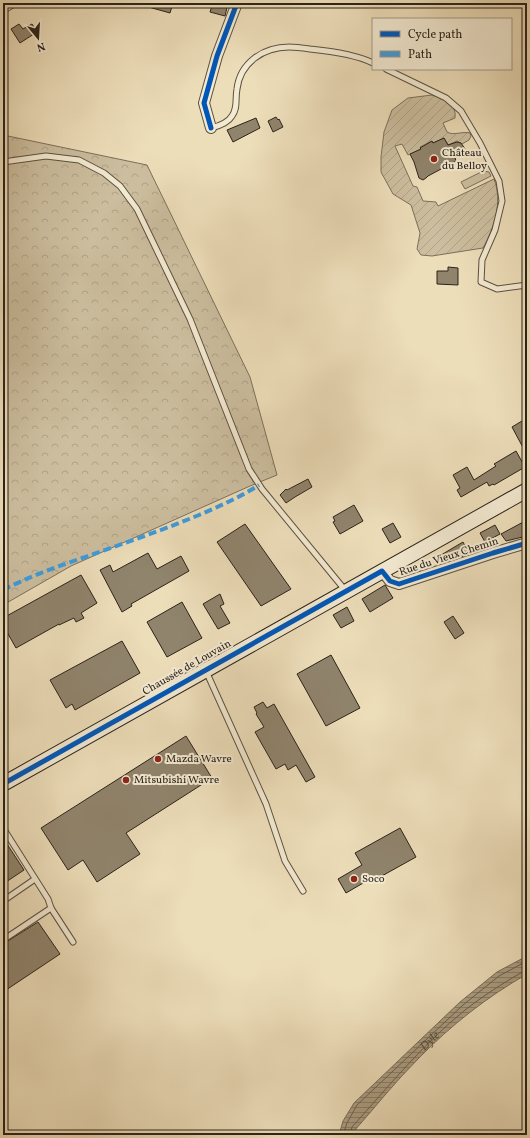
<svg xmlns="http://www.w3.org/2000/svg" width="530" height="1138" font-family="Vollkorn,serif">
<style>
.green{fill:#ccbe9f;stroke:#7c705c}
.forest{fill:url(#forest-crowns);stroke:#7c705c}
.garden{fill:url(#garden-furrows);stroke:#7c705c}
.water{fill:url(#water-rules);stroke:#786d59}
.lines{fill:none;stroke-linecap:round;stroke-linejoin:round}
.shore{stroke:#6b604e;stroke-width:1}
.building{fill:#90846d;stroke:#2b2319}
.lane-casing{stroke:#5c5241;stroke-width:7}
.street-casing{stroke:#5c5241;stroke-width:12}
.secondary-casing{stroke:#2b2319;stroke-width:16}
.lane{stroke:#f3ead2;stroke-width:5}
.street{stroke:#f3ead2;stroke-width:10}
.secondary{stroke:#f3ead2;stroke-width:14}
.quiet{stroke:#3d9cdf;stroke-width:4;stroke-dasharray:8 4;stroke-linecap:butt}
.cycleway-casing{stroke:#f3ead2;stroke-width:8}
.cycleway{stroke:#0057b8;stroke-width:5}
.poi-dot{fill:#8f2418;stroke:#f3ead2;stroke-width:1.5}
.labels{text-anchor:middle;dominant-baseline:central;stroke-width:4;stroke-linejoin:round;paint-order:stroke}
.poi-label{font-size:11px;fill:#2b2319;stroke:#f3ead2;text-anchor:start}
.street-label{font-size:11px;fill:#2b2319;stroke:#f3ead2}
.water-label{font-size:12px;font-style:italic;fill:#584e3e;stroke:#f3ead2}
</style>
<defs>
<pattern id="forest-crowns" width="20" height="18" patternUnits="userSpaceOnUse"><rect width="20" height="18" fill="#ccbe9f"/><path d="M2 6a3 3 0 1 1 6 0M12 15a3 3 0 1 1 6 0" fill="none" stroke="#afa388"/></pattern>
<pattern id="garden-furrows" width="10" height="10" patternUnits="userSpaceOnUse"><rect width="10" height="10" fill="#ccbe9f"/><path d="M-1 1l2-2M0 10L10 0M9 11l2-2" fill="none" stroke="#afa388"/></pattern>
<pattern id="water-rules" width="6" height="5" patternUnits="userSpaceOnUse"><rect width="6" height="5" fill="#ab9e83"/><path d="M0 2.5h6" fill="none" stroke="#8b806a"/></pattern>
</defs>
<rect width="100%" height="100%" fill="#eddeba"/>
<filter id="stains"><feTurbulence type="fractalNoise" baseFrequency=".005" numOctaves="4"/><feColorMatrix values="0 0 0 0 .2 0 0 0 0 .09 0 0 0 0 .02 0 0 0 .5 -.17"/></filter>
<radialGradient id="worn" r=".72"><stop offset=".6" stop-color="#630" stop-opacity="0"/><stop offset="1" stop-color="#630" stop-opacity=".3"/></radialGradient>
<polygon class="green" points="483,171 489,172 491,176 465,189 461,182"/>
<polygon class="forest" points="3,135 147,165 250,377 277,475 250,486 71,566 3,605"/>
<path class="garden" d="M432,95C443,98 457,104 455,118L443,123L447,132C454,136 462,131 470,133L471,136L469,140L462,144L457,141L448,145L444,138L433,143L432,141L420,147L421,149L408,155L402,144L395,146L413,186L417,187L423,201L436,202L438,206L494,179C503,202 494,228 483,248L432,256L421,255L417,249L420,233L411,205L393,194L381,172V157L384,132L392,110L408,98Z"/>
<path class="water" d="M527,956V974C487,997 451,1025 418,1059C396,1081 376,1106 355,1130L354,1135H339L343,1121L354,1103L460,1002L497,972Z"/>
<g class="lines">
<g class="shore">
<polyline points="343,1135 347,1123 357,1105 463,1005 499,976 527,961"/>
<path id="s1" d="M350,1135L352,1127C388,1087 423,1044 465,1010C483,996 503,983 524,971H527"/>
</g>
</g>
<g class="building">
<polygon points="146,3 173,3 170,13 145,6"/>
<polygon points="213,3 228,3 225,16 210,12"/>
<polygon points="19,24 23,29 32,24 37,32 20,43 11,29"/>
<polygon points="276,117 278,120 279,119 283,127 273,132 268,121"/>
<polygon points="256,118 260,128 233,142 227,130"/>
<polygon points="444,138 448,145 457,142 461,143 465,149 463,154 455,158 456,161 428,176 426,178 423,180 419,178 414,162 410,154 421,149 420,148 432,141 433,143"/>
<polygon points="448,267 458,268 458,285 437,284 437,271 448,271"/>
<polygon points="527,418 527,455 512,427"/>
<polygon points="516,451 525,467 494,485 493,484 489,486 487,482 461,497 457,490 460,488 453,475 467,467 474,480 496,466 494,464"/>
<polygon points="308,479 312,487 295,497 286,503 280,495 286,489 287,490"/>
<polygon points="354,505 363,521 340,534 333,522 335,521 333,517"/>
<polygon points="527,520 527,536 506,541 501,534"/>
<polygon points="393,523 401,537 390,543 382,529"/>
<polygon points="245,524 291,589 261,606 217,542"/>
<polygon points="495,525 500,534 485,542 480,533"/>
<polygon points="463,542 469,554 446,562 441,555"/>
<polygon points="148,553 157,569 181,556 189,571 131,604 132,606 122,612 100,570 110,565 113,572"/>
<polygon points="81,575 97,603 81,613 84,618 76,622 74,618 59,625 59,624 16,648 3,625 3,618"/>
<polygon points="385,585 393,598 370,612 362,599"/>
<polygon points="220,594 224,604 220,606 230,623 218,629 203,604"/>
<polygon points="182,602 202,638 167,657 147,622"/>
<polygon points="347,607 354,621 341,628 333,615"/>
<polygon points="453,616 464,633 455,639 444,622"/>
<polygon points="122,641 140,673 75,710 72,704 66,708 50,680"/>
<polygon points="331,655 360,708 326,726 297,674"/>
<polygon points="263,702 267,708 274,704 315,777 306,782 296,765 288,770 285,764 276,769 255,732 264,727 256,714 257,713 254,707"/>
<polygon points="186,736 212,778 126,833 140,854 97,882 83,860 68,870 41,828"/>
<polygon points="400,828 416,857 371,882 370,879 346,893 338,879 362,865 355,853"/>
<polygon points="3,838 24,870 3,884"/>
<polygon points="38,922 60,954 3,992 3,944"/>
</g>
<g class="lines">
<defs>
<g id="lane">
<polyline points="386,69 446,98 461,111 480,143 499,181 502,201 495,230 482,260 481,282 497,289 527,285"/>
<path d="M211,128C219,126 228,123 232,116C238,108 235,99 237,89C240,63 263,47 289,47C296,47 303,48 310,49C330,51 355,54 373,63"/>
<polyline points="3,162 46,156 79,160 104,173 120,186 137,209 190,319 249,469 262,489 345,590"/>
<polyline points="206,671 266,804 285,861 303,891"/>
<polyline points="3,831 5,831 48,899 51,908 3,940"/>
<polyline points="3,901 35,879"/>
<polyline points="51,908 73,942"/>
</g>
<g id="street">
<polyline points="3,8 11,3"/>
<polyline points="211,128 204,103 217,56 237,3"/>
<polyline points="382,571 390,581 399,584 493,553 527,543"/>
</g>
<polyline id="secondary" points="3,784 527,490"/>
</defs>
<use href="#lane" class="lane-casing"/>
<use href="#street" class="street-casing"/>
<use href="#secondary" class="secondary-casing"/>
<use href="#lane" class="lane"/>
<use href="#street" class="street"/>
<use href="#secondary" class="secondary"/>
<path class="quiet" d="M3,590C30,576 59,566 88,556C125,543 163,530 199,515C220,506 240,497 259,485"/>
<defs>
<g id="cycleway">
<polyline points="211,128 204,103 217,56 237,3"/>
<polyline points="3,784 382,571 390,581 399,584 493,553 527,543"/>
</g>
</defs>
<use href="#cycleway" class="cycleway-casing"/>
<use href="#cycleway" class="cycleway"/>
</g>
<g class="poi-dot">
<circle cx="434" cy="159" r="4"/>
<circle cx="158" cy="759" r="4"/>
<circle cx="126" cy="780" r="4"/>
<circle cx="354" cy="879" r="4"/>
</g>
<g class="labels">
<g class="poi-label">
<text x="442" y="153">Château<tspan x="442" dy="13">du Belloy</tspan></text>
<text x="166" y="759">Mazda Wavre</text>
<text x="134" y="780">Mitsubishi Wavre</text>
<text x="362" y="879">Soco</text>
</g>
<g class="street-label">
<text transform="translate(449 557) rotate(-18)">Rue du Vieux Chemin</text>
<text transform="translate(187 668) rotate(-30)">Chaussée de Louvain</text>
</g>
<g class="water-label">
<text stroke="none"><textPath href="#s1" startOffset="124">Dyle</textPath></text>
</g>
</g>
<rect width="530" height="1138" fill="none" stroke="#eddeba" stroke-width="16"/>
<rect x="4" y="4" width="522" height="1130" fill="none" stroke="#2b2319" stroke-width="2"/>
<rect x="8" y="8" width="514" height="1122" fill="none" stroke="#2b2319"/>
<rect x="372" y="18" width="140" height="52" fill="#f3ead2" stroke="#a39a88"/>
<rect x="380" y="31" width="20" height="6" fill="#0057b8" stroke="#a39a88"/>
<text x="408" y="38" font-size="12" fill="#2b2319">Cycle path</text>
<rect x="380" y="51" width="20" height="6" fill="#3d9cdf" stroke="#a39a88"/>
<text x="408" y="58" font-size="12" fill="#2b2319">Path</text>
<g transform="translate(38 38) rotate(162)" stroke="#f3ead2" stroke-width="3" paint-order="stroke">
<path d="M0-3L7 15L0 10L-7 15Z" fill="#2b2319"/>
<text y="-6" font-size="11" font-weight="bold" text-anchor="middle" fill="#2b2319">N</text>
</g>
<rect width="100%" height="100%" filter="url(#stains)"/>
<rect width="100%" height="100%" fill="url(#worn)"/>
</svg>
